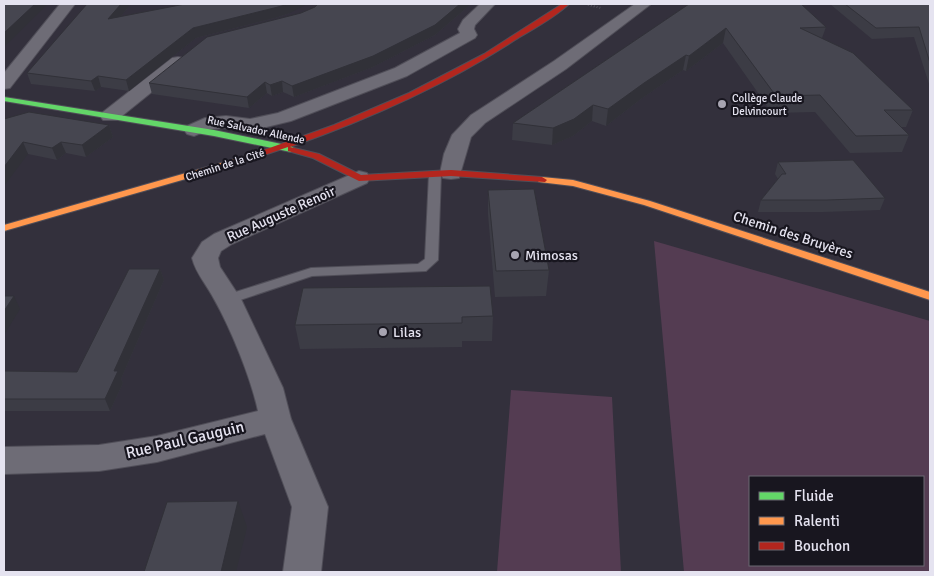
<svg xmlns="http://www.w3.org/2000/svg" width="934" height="576" font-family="Signika,sans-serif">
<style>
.green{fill:#543c52;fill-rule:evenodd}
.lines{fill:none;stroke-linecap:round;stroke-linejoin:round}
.lane-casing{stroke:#504e58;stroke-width:2}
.street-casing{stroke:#504e58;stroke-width:2}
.fast-casing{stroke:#504e58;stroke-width:2}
.slow-casing{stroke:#504e58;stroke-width:2}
.jam-casing{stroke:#504e58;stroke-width:2}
.path{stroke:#706f78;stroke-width:2;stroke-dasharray:0.5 2.5;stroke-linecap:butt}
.lane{fill:#6e6c76;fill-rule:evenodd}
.street{fill:#6e6c76;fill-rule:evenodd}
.fast{fill:#63d668;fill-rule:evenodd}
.slow{fill:#ff974d;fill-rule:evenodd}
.jam{fill:#b3261e;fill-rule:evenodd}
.wall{fill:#3c3c45}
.shaded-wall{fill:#313138}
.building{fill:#464650;stroke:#313138}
.poi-dot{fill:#a7a4b1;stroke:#18161f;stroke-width:2}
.labels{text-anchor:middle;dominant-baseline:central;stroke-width:4.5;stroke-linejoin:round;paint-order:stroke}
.far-poi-label{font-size:11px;fill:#e5e3f0;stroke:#18161f;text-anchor:start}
.far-street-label{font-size:11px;fill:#e5e3f0;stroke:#18161f}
.street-label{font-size:14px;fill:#e5e3f0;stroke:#18161f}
.poi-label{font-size:14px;fill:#e5e3f0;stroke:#18161f;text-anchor:start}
.near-street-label{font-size:16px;fill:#e5e3f0;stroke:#18161f}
</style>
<rect width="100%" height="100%" fill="#33303c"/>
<g class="green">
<path d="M654,241L930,321V572H684ZM750,477H923V565H750Z"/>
<polygon points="511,390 612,397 621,572 497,572"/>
</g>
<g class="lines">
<defs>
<polygon id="lane" points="435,171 441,174 438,260 426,271 312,276 228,304 221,299 223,296 311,268 418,264 425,259 429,174"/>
<g id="street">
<polygon points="60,4 75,4 10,88 4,89 4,73"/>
<polygon points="480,4 495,4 475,25 474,29 477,35 475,38 407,76 291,121 250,131 226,128 210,129 194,136 187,134 184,130 187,126 205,118 226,116 250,119 278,113 395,68 460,33 458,29 463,20"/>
<polygon points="635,4 651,4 566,69 485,123 471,137 459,178 451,179 443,178 440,173 444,154 452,135 471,115 554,61"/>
<polygon points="178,57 184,58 187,62 184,66 117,120 103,120 100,116 103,112 172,58"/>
<path d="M359,171L367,173L370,178L367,183L232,244L221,251L218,258L220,267L241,299L283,388L291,419L328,507L321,572H283L292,507L265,434L157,462L99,471L4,474V447L99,445L157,436L258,411C251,378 231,329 214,299C207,285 196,274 192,258L202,242L214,234Z"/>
</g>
<polygon id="fast" points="4,97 214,130 291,146 295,149 291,152 214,136 4,101"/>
<g id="slow">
<polygon points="235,159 240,162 238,164 4,231 4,225"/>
<polygon points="542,177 573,180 650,201 930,292 930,300 644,205 573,186 539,182 537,180"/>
</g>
<path id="jam" d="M562,4H569C554,18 533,29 515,40C444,86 369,119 290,147L319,154L361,175L451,170L542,177L547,180L545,182L451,176L359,181L313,158L288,151V147L238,164H232L230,162L334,125L409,93L484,54Z"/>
</defs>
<use href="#lane" class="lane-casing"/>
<use href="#street" class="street-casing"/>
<use href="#fast" class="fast-casing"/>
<use href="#slow" class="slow-casing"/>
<use href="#jam" class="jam-casing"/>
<polyline class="path" points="588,5 601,8"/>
<use href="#lane" class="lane"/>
<use href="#street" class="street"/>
<use href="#fast" class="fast"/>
<use href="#slow" class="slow"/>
<use href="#jam" class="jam"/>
</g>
<g class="wall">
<polygon points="131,4 121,16 290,13 275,18 196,38 129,91 101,87 95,91 31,84 27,73"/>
<polygon points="318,4 471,4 435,35 373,67 294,97 283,92 272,96 267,93 249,108 152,94 149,83 315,7"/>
<polygon points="689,4 826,27 822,38 913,110 906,127 901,127 909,135 902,152 850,153 815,112 772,113 723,43 686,71 683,70 641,99 606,126 592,121 573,136 552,145 512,140 513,123"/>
<polygon points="830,4 930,4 930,87 914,37 872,39"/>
<polygon points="4,119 109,125 113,137 86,157 66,153 57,160 28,154"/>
<polygon points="778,162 885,198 880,210 823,212 758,212 761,200 778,179 775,174"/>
<polygon points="488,190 549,270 546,296 495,297 488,214"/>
<polygon points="160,269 164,280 121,379 123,383 110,411 4,411 4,371 77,372"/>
<polygon points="303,288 493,316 492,341 462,341 462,347 300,349 295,325"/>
</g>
<g class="shaded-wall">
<polygon points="35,4 48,4 5,46 4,44 4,33"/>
<polygon points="121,4 131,4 111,28 108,19"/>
<polygon points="289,4 307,4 290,13 275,18 196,38 129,91 126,80 193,28"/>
<polygon points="460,4 471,4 435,35 373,67 294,97 292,86"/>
<polygon points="726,28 723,43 686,71 689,56"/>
<polygon points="686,55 683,70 641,99 606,126 608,109 644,83"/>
<polygon points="98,76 101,87 95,91 91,81"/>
<polygon points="282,81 283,92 272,96 270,85"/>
<polygon points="265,82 267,93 249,108 247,97"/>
<polygon points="593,105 592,121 573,136 552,145 553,128"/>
<polygon points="109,125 113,137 86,157 82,145"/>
<polygon points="23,142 28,154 4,186 4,167"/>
<polygon points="61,142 66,153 57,160 52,148"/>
<polygon points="160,269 164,280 121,379 123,383 110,411 105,399 114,371"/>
<polygon points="14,296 20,309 4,335 4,311"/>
<polygon points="238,501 247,527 236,572 221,572"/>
</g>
<g class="building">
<polygon points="4,4 35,4 4,33"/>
<polygon points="87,4 121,4 108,19 185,4 289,4 274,8 193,28 126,80 98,76 91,81 27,73"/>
<polygon points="318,4 460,4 435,25 373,56 292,86 282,81 270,85 265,82 247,97 149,83 207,37 301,13 315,7"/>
<polygon points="689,4 801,4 826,27 800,28 853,53 913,110 884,110 909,135 856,136 820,95 776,96 726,28 689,56 686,55 644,83 608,109 593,105 574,119 553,128 513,123"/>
<polygon points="845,4 930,4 930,63 919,27 876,28"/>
<polygon points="29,112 109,125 82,145 61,142 52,148 23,142 4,167 4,119"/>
<polygon points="853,160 885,198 827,200 761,200 782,174 786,174 778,162"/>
<polygon points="534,189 549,270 496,271 488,190"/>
<polygon points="129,269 160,269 114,371 118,371 105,399 4,399 4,371 77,372"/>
<polygon points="490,286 493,316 462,317 462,323 295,325 303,288"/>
<polygon points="4,296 14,296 4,311"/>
<polygon points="238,501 221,572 144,572 167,502"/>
</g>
<g class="poi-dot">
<circle cx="722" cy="104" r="5"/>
<circle cx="515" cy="255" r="5"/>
<circle cx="383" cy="332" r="5"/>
</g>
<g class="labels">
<g class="far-poi-label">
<text x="732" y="98">Collège Claude<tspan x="732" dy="13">Delvincourt</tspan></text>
</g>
<g class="far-street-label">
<text transform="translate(256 130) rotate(12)">Rue Salvador Allende</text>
<text transform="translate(225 165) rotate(-18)">Chemin de la Cité</text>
</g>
<g class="street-label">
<text transform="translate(281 214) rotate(-24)">Rue Auguste Renoir</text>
<text transform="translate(793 235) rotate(18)">Chemin des Bruyères</text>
</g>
<g class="poi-label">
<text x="525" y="255">Mimosas</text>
<text x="393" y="332">Lilas</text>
</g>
<g class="near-street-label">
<text transform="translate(185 440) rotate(-13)">Rue Paul Gauguin</text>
</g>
</g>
<rect width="934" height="576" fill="none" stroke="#e5e3f0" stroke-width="10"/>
<rect x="749" y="476" width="175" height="90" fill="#18161f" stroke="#6a6873"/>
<rect x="759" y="492" width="25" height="8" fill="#63d668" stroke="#6a6873"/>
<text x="794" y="501" font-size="15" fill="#e5e3f0">Fluide</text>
<rect x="759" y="517" width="25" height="8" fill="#ff974d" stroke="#6a6873"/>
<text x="794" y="526" font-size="15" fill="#e5e3f0">Ralenti</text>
<rect x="759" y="542" width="25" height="8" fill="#b3261e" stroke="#6a6873"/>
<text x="794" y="551" font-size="15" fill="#e5e3f0">Bouchon</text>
</svg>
